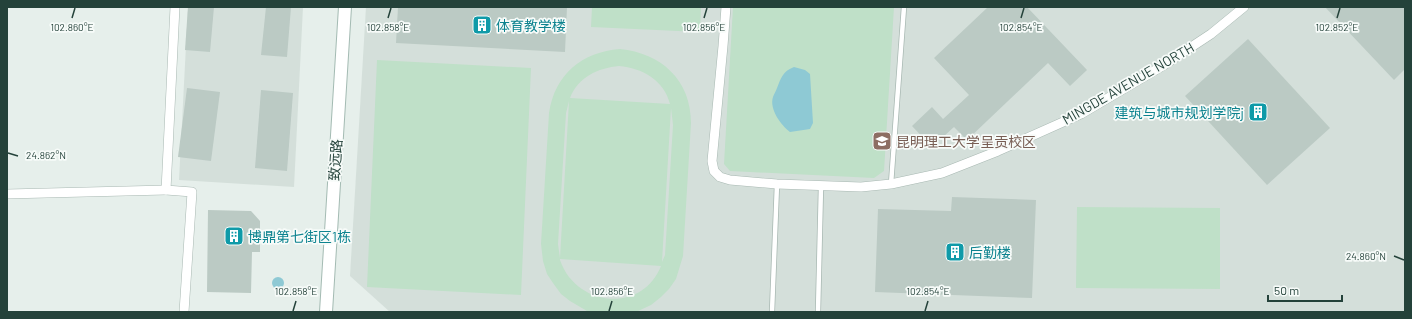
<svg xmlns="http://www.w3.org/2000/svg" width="1412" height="319" font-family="Barlow,'Noto Sans SC',sans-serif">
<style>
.built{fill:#d4dfda}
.green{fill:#bfe0c8;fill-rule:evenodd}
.water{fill:#8ec9d4}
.building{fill:#bbcac4}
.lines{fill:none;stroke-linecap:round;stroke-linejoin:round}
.lane-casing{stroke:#a8b8b2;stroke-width:6}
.street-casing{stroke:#a8b8b2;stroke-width:10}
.secondary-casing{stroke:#a4bbb3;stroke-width:14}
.lane{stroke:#fff;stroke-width:4.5}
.street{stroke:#fff;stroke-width:9}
.secondary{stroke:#fff;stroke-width:12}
.ticks{fill:none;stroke:#24423a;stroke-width:1.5}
.labels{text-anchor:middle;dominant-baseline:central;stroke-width:3.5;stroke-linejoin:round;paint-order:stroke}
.culture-label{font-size:14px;fill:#0d838f;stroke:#f7fbf9;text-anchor:start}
.street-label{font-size:14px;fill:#24423a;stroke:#f7fbf9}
.education-label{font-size:14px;fill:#785e54;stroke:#f7fbf9;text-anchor:start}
.ticks-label{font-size:10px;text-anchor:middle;fill:#24423a;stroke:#f7fbf9;stroke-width:3.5;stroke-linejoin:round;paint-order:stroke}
</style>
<rect width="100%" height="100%" fill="#e6efeb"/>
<g class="built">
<polygon points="188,7 303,7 294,187 179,180"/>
<polygon points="366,7 1405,7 1405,312 390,312 350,276"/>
</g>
<g class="green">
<polygon points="592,7 701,7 700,32 591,27"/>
<polygon points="733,7 894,7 884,171 874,178 730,171 724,164"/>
<path d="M620,49C661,53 691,80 691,123L683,256L676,279L669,289L661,297L651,305L636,312L587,311L570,301L561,294L553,283L547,274L543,261L541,244L549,113C555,74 582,52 620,49ZM619,66C642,68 664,80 670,104L570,98C578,77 598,68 619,66ZM569,101L560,258L558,244L566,113ZM671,108L673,125L665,255L662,262ZM560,260V259L661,266C642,314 576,307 560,260Z"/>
<polygon points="377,60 531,68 521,295 367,287"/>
<polygon points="1077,207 1220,208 1220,289 1076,288"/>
</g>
<g class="water">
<path d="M794,67L805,70L810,74L813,123L810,129L790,132C781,125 769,109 773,97C774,94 776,91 777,88C781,78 783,71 794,67Z"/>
<circle cx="278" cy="283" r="6"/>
</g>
<g class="building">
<polygon points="188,7 214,7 210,52 185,50"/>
<polygon points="266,7 291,7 287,57 261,55"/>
<polygon points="398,7 567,7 565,52 396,43"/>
<polygon points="988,7 1027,7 1087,70 1070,86 1048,63 967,140 954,127 932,147 912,126 932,107 943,119 969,95 934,58"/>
<polygon points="1325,7 1405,7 1405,69 1394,80"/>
<polygon points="1248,39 1330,128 1267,185 1185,96"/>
<polygon points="187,88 220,92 211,161 178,157"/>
<polygon points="261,90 293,93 287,171 255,168"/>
<polygon points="952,197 1036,200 1032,298 875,292 878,209 951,211"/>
<polygon points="208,210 251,211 260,221 260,252 252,252 251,293 207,292"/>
</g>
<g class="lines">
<defs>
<g id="lane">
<polyline points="891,184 904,7"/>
<polyline points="772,312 777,184"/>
<polyline points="818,312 821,186"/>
</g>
<g id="street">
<polyline points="175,7 166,190 192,192 184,312"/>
<polyline points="726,7 723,46 712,161 714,171 720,177 730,180 777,184 861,187 891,184 942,173 998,151 1081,114 1164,65 1211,34 1244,7"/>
<polyline points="7,194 166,190"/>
</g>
<polyline id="secondary" points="326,312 345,7"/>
</defs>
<use href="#lane" class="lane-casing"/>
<use href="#street" class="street-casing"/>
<use href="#secondary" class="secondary-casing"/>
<use href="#lane" class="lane"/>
<use href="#street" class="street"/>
<use href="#secondary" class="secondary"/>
</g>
<path class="ticks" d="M72,18L75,8M388,18L391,8M704,18L707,8M1021,18L1024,8M1337,18L1340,8M8,153L18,156M1394,256L1404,260M293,311L296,301M609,311L612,301M925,311L928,301"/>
<defs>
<symbol id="building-square" viewBox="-11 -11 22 22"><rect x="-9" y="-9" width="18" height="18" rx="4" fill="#0f9aa8" stroke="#f7fbf9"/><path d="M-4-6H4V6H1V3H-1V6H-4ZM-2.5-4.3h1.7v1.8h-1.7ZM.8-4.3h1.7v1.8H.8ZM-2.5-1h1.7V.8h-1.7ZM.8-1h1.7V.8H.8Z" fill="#fff"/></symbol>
<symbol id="university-square" viewBox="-11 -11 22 22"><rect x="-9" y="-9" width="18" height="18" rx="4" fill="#8d6e63" stroke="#f7fbf9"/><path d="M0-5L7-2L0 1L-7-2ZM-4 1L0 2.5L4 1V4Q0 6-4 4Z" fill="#fff"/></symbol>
</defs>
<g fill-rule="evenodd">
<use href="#building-square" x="471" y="14" width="22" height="22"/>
<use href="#building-square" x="1247" y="101" width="22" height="22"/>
<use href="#university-square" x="871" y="130" width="22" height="22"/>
<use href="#building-square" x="223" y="225" width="22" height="22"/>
<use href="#building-square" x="944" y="241" width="22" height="22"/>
</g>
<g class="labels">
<g class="culture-label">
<text x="496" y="25">体育教学楼</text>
<text x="1244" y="112" text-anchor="end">建筑与城市规划学院j</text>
<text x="248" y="236">博鼎第七街区1栋</text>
<text x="969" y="252">后勤楼</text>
</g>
<g class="street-label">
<text transform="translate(1128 83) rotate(-30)">MINGDE AVENUE NORTH</text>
<text transform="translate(335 160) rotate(-86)">致远路</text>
</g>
<g class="education-label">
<text x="896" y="141">昆明理工大学呈贡校区</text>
</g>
</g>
<g class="ticks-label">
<text x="72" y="31">102.860°E</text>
<text x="388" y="31">102.858°E</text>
<text x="704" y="31">102.856°E</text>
<text x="1021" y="31">102.854°E</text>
<text x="1337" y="31">102.852°E</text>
<text x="46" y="159">24.862°N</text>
<text x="1366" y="260">24.860°N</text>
<text x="296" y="295">102.858°E</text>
<text x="612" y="295">102.856°E</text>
<text x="928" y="295">102.854°E</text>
</g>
<rect width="1412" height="319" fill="none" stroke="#24423a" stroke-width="16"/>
<path d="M1268 295v6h74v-6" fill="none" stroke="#24423a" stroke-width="2"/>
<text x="1274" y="295" font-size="12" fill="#24423a" stroke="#f7fbf9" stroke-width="3" paint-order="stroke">50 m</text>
</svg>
